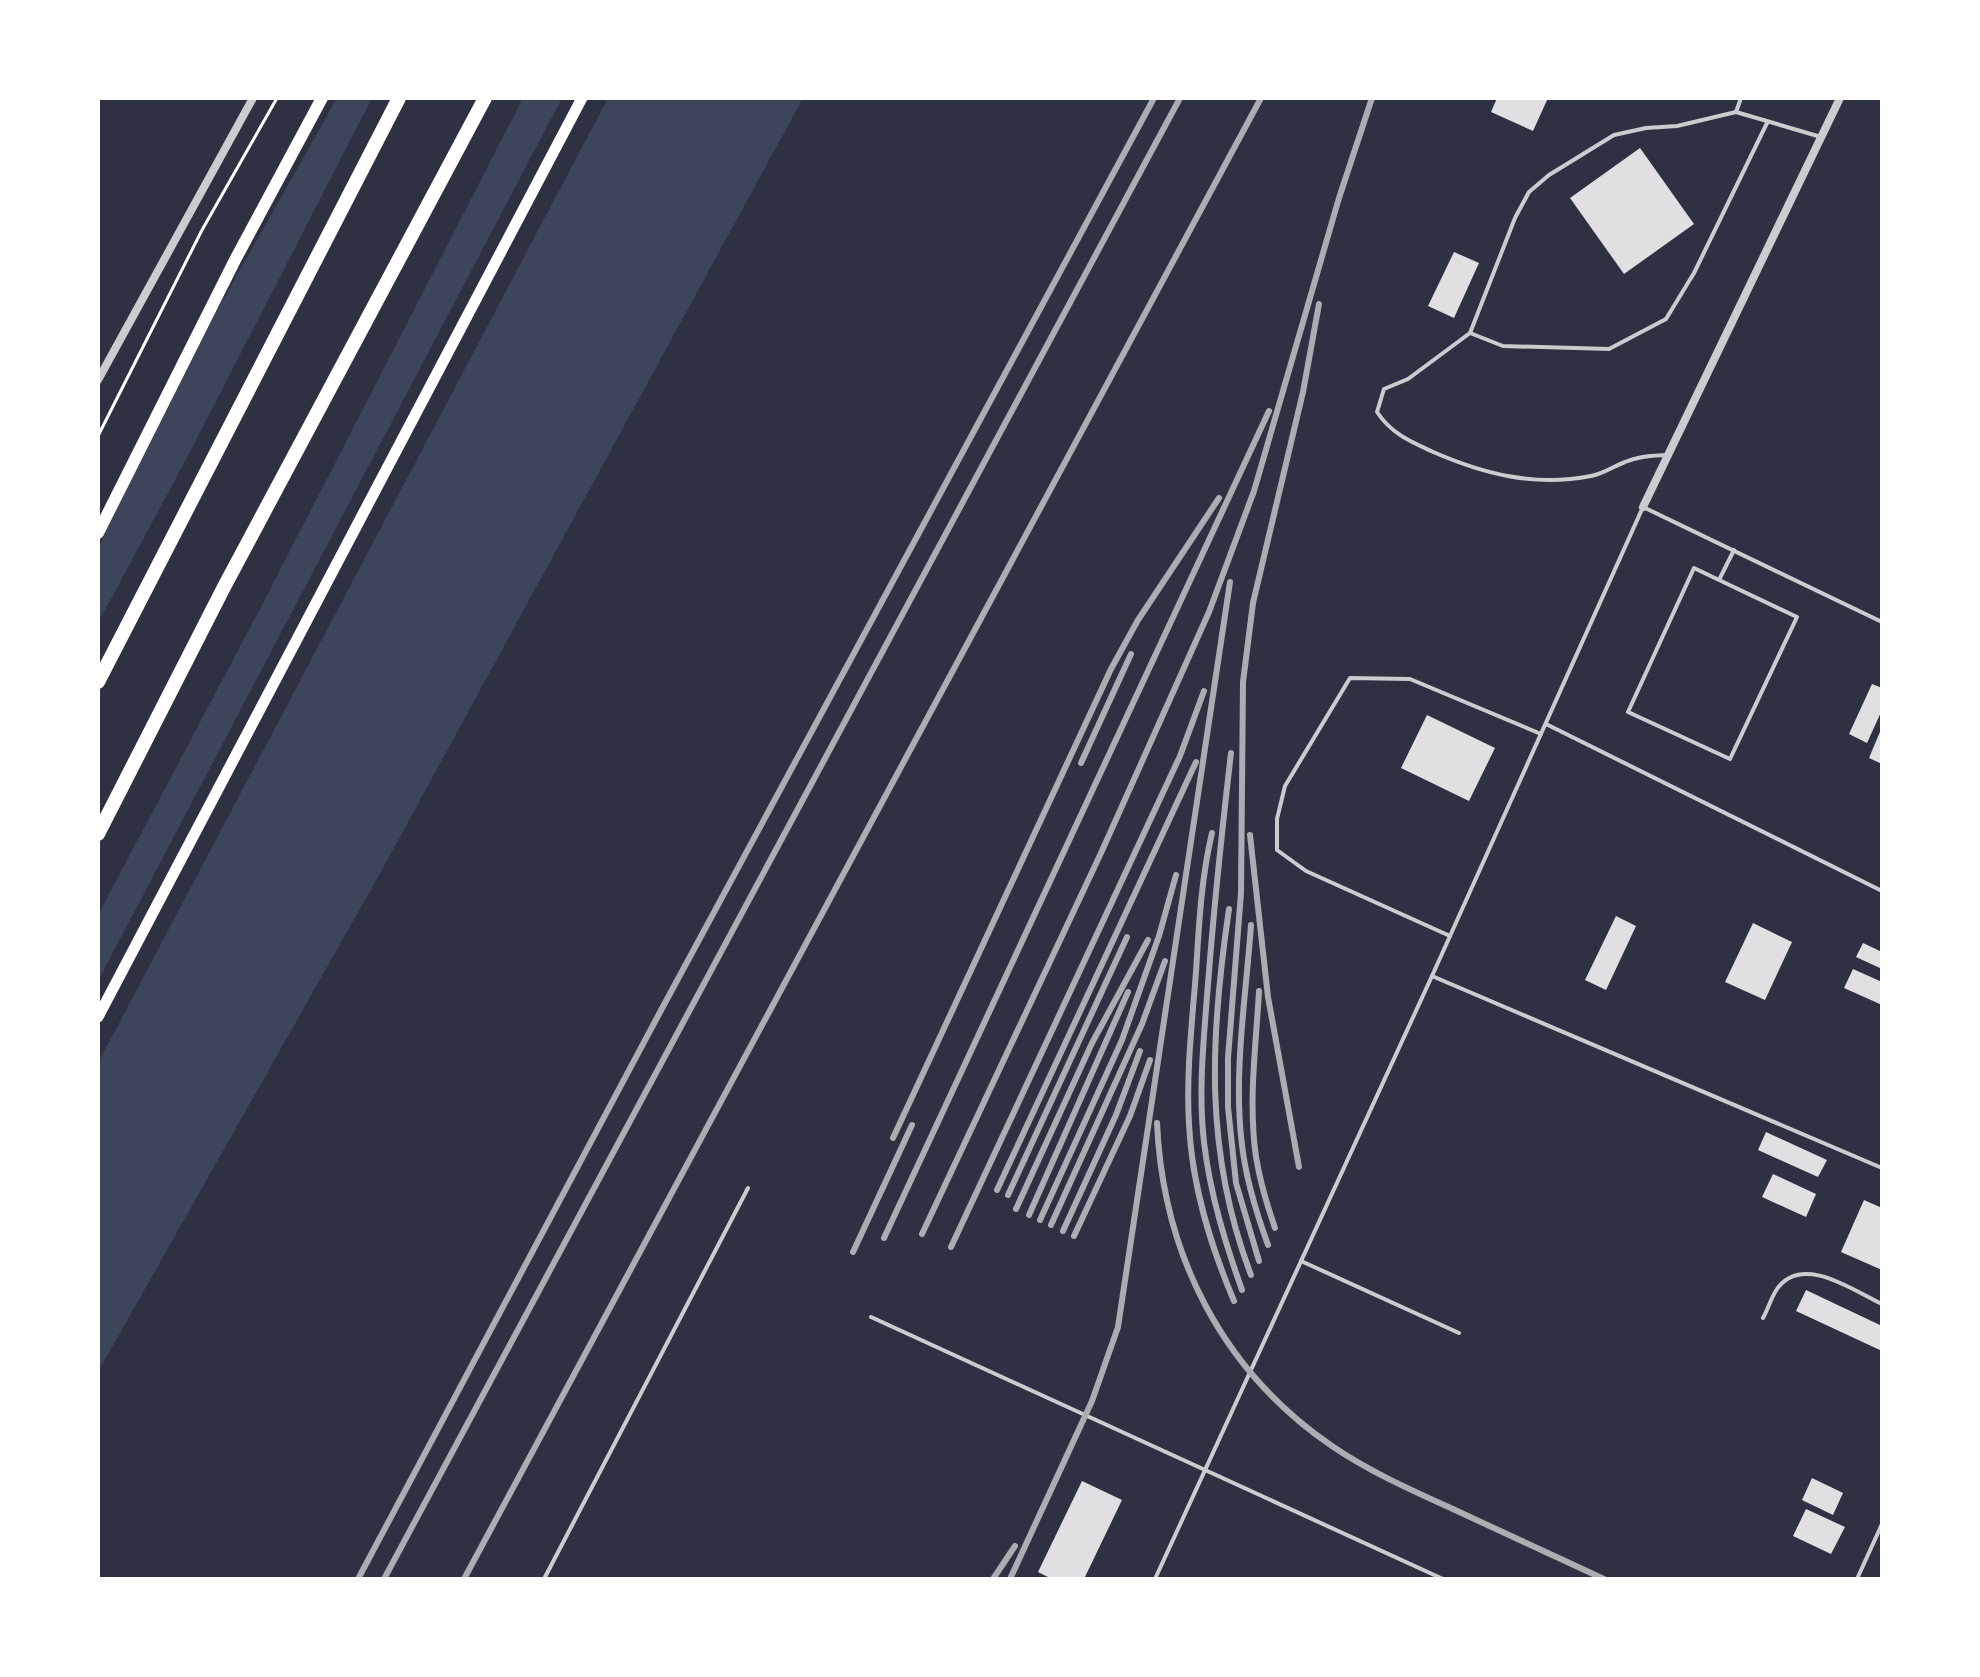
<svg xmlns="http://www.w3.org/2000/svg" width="1980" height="1677" font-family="Signika,sans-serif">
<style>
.green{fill:#3c4559}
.building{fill:#e0e0e3}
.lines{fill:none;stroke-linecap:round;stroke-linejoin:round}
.path{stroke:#fff;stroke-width:3}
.service{stroke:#caccd0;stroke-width:4}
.minor{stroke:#caccd0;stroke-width:8}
.secondary{stroke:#fff;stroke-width:11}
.primary{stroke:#fff;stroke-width:12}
.motorway{stroke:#fff;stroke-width:14}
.rail{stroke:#abadb3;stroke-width:6}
</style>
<rect width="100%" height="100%" fill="#2d3142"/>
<g class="green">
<polygon points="337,98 372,98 190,452 98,623 98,548 197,346"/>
<polygon points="523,98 562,98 98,981 98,915 262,605"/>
<polygon points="608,98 803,98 383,868 98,1372 98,1063"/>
</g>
<g class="building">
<polygon points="1497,98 1548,98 1533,131 1491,112"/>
<polygon points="1640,148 1694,224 1624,274 1570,198"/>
<polygon points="1454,252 1479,263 1454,318 1428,306"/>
<polygon points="1872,684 1882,688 1882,710 1867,743 1849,734"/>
<polygon points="1427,715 1495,748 1469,801 1401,768"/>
<polygon points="1882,727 1882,764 1869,758"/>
<polygon points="1616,916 1636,926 1606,990 1585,980"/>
<polygon points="1753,923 1792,942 1765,1000 1725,982"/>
<polygon points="1863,943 1882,952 1882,969 1856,957"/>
<polygon points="1853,969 1882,982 1882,1005 1844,988"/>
<polygon points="1766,1132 1827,1160 1818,1177 1758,1150"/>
<polygon points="1773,1174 1816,1194 1806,1217 1762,1197"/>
<polygon points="1864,1200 1882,1208 1882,1270 1841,1252"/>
<polygon points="1806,1290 1882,1326 1882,1351 1796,1311"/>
<polygon points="1812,1478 1843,1493 1833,1515 1802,1500"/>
<polygon points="1082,1481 1122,1500 1084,1579 1052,1579 1038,1572"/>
<polygon points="1806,1509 1845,1527 1831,1554 1793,1536"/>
</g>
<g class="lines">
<polyline class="path" points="98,436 202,230 277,98"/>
<g class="service">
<polyline points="1736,112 1741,98"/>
<polyline points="1470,333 1503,346 1609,349 1666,319 1694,273 1767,123"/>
<path d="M1667,455C1652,456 1639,456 1625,462C1614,466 1603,474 1591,476C1534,487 1483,474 1431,451C1409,441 1391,433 1377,412L1384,389L1408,379L1470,333L1515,218L1529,192L1549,175L1614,135L1646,128L1677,126L1736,112L1821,137"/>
<polyline points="1719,580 1797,617 1730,759 1628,712 1694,568 1719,580 1734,550"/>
<polyline points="1546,724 1882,891"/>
<polyline points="1450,936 1306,871 1277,850 1277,819 1285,786 1350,678 1410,679 1541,734"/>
<polyline points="1432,976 1882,1168"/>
<polyline points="1301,1261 1459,1333"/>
<polyline points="871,1317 1443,1579"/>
<path d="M1763,1318C1768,1309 1771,1298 1777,1289C1802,1253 1854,1291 1882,1304"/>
<polyline points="544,1579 748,1188"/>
<polyline points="1155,1579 1432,976 1643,507 1882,622"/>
<polyline points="1857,1579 1882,1524"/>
</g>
<g class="minor">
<polyline points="98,380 253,98"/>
<polyline points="1643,507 1840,98"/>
</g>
<polyline class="secondary" points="98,1017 582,98"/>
<polyline class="primary" points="98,533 235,260 322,98"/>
<g class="motorway">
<polyline points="98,682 399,98"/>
<polyline points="98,834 224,587 485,98"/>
</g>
<g class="rail">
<path d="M1231,753C1222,830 1214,907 1208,984C1204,1037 1198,1090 1204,1142C1210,1194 1225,1242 1242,1290"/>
<polyline points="1081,763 1131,654"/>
<path d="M1212,833C1201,879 1199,925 1196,972C1192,1023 1186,1074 1189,1124C1192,1186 1210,1244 1234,1301"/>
<polyline points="1250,835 1268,997 1299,1167"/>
<path d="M1229,909C1210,1037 1204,1152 1251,1275"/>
<path d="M1251,925C1246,997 1233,1073 1242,1145C1246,1180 1256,1212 1268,1245"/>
<path d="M1259,991C1256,1046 1248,1102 1256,1157C1260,1181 1267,1205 1275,1228"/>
<path d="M1157,1123C1163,1254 1222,1371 1332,1446C1370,1472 1413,1491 1455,1510C1505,1533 1554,1556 1604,1579"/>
<polyline points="893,1138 1111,669 1138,620 1219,498"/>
<polyline points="997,1190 1196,762"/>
<polyline points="1008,1195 1127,937"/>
<polyline points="1016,1209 1092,1043 1148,940"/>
<polyline points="1029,1215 1128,992"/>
<polyline points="1040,1220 1122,1040 1159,936 1176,875"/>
<polyline points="1051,1225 1142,1024 1165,961"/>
<polyline points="1063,1231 1116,1115 1140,1051"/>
<polyline points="922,1234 1101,853 1209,612 1254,491 1339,198 1372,98"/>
<polyline points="1074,1236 1130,1116 1150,1060"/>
<polyline points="884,1238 1269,411"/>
<polyline points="951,1247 1180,756 1204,691"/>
<polyline points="853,1252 912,1125"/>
<polyline points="1259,1261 1236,1183 1228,1107 1228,1058 1241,893 1243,682 1253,603 1303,392 1319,304"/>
<polyline points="358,1579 659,1014 1154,98"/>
<polyline points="384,1579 1180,98"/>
<polyline points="464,1579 1261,98"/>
<polyline points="993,1579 1015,1546"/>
<polyline points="1010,1579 1092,1401 1118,1327 1230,582"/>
</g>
</g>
<rect width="1980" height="1677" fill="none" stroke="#ffffff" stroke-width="200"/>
</svg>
